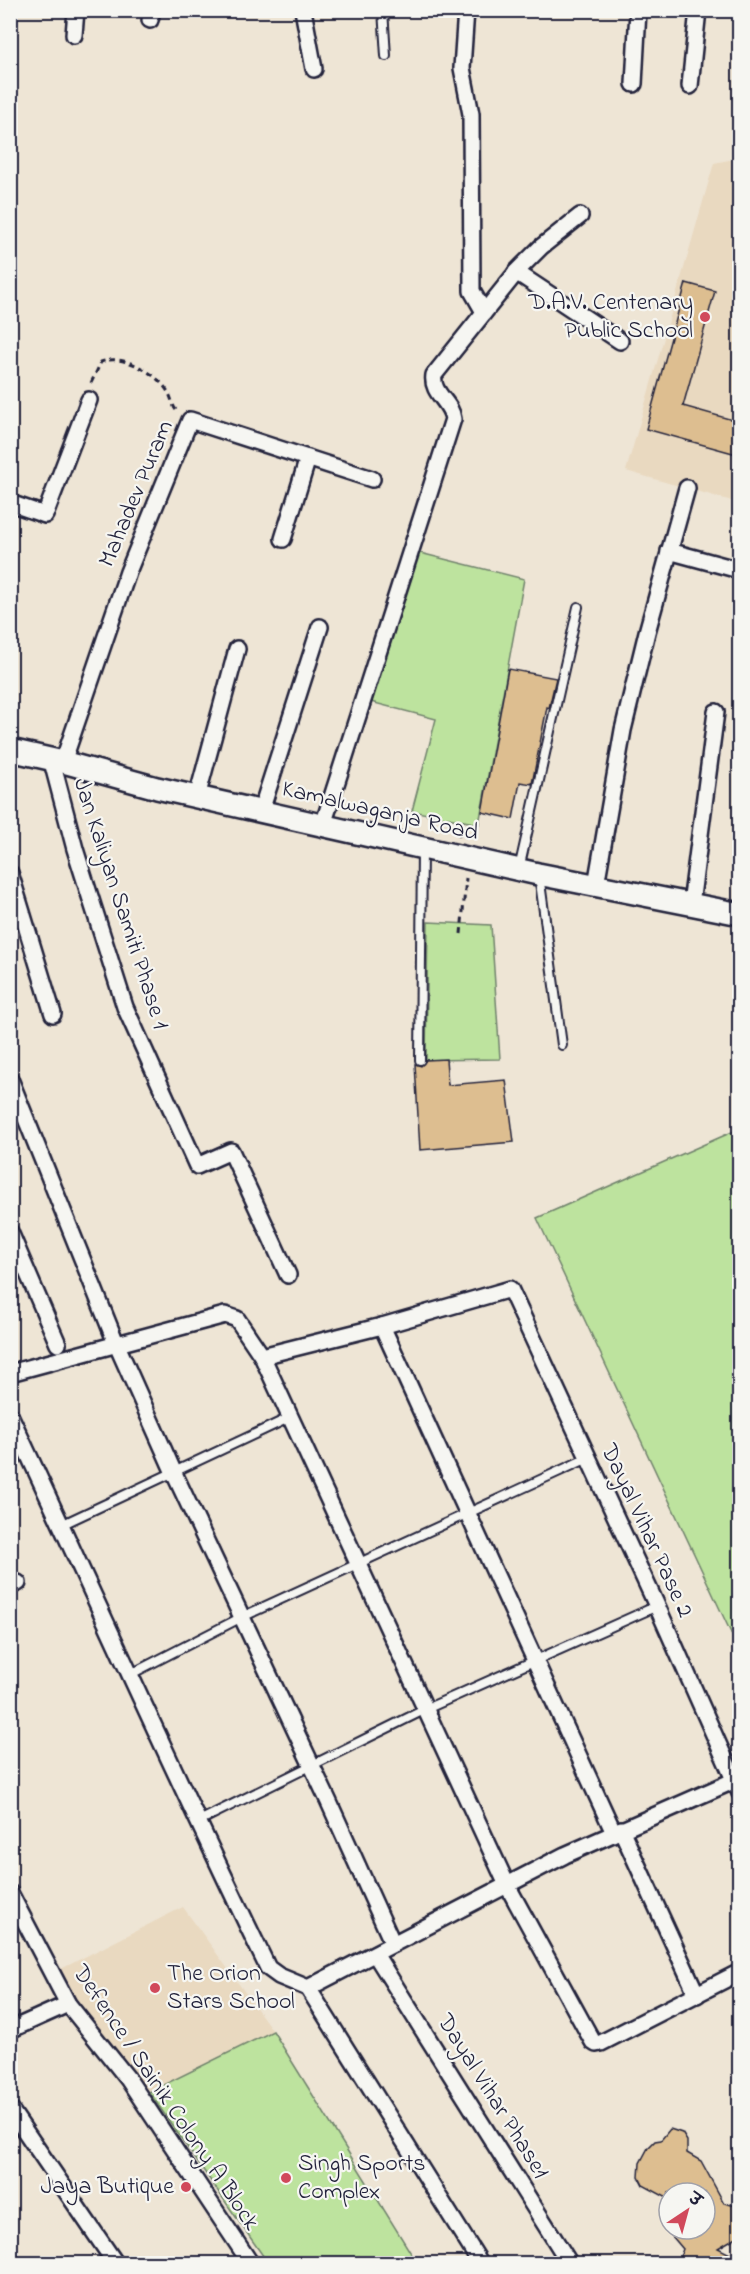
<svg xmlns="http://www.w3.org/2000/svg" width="750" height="2274" font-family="'Indie Flower','Playpen Sans Deva',sans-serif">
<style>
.built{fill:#e9d9c0}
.green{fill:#bde39e;stroke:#70826c;stroke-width:1.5}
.building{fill:#ddbe90;stroke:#22223b;stroke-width:1.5}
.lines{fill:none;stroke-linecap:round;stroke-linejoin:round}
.service-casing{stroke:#22223b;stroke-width:12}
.minor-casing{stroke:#22223b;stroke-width:20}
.secondary-casing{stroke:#22223b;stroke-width:26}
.path{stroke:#22223b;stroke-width:3;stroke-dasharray:6 4.5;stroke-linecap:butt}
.service{stroke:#f6f6f2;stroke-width:8}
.minor{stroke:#f6f6f2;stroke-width:15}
.secondary{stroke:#f6f6f2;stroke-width:21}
.poi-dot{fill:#d1495b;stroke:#f6f6f2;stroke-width:2}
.labels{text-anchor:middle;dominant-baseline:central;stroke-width:4.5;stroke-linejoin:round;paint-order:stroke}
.poi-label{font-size:24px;fill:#22223b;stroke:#f6f6f2;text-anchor:end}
.street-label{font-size:24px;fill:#22223b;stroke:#f6f6f2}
</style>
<rect width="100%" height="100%" fill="#eee5d5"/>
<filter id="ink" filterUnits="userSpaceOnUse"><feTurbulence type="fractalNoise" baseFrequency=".0167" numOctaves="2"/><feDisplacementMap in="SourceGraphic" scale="12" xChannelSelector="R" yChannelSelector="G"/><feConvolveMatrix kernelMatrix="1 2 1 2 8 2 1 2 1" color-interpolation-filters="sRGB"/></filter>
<g filter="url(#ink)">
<g class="built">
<polygon points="739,158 739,503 626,471 714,163"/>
<polygon points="183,1907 273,2031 149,2092 78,2006 59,1970"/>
</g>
<g class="green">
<polygon points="416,552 524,579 479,824 412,811 436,719 367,701"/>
<polygon points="428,922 491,925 500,1059 426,1060"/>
<polygon points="739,1129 739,1650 537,1218"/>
<polygon points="273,2031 417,2263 268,2263 149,2092"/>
</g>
<g class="building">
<polygon points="686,283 715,291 683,406 740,422 740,455 646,429"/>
<polygon points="508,669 556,678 549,708 547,707 532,784 520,782 513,819 482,812"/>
<polygon points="446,1059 448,1085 506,1080 514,1142 420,1150 415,1064 421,1066 426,1060"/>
<polygon points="670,2129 682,2133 687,2141 687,2153 701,2161 724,2203 740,2207 740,2235 718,2248 740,2259 740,2264 685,2264 680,2257 683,2249 666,2229 705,2229 705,2193 669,2193 669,2199 643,2185 639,2177 640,2163 648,2148 655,2141 661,2140"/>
</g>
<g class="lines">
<defs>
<g id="service">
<polyline points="383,10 386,56"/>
<polyline points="519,869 578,607"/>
<polyline points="539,875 562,1045"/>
<polyline points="420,1060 422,849"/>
<polyline points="61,1525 291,1417"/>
<polyline points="131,1674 242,1617 588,1458"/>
<polyline points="197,1822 426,1709 657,1606"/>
</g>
<g id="minor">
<polyline points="303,10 314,69"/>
<polyline points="466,10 462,68 471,114 472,291 484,312"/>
<polyline points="150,20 152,10"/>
<polyline points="74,35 76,10"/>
<polyline points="634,84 638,10"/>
<polyline points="690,86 698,10"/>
<polyline points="516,272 620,341"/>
<polyline points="10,503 45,515 89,400"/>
<polyline points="283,539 308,458"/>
<polyline points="669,551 739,570"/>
<polyline points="51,758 75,849 125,1007 197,1166 231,1151 288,1275"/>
<polyline points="63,762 128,572 190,420 372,479"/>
<polyline points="197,797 237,649"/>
<polyline points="261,811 320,627"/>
<path d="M323,825L453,419C451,401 431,394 434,375L519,269L541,247L580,216"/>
<polyline points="10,873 53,1014"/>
<polyline points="596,885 623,730 647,632 687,488"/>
<polyline points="691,904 716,712"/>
<polyline points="10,1079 116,1343 174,1473 328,1800 393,1944"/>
<polyline points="10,1232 58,1344"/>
<polyline points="382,1326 614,1833"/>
<polyline points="262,1356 507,1885 593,2042 596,2044 601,2043 740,1972"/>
<polyline points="10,1373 225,1315 237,1319 262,1356 382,1326 510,1289 657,1606 740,1793"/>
<path d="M10,1415C96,1599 179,1785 268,1968L279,1976L308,1988L565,1855L740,1778"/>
<polyline points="10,1586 18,1583"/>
<polyline points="621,1829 697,1995"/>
<polyline points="10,1893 68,2004 128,2079 251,2264"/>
<polyline points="375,1954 570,2264"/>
<polyline points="308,1988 481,2264"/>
<polyline points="10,2030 68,2004"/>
<polyline points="10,2109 116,2264"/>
</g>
<polyline id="secondary" points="10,750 63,762 157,788 538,874 740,914"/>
</defs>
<use href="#service" class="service-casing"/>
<use href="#minor" class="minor-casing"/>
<use href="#secondary" class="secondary-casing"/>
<g class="path">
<path d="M91,383L101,362C123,353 157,373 168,392C172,398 172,405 176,410"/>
<polyline points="459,836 462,821"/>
<polyline points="461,934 466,878"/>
</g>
<use href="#service" class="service"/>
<use href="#minor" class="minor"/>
<use href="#secondary" class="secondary"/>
</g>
</g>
<g class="poi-dot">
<circle cx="705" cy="317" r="6"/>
<circle cx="155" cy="1988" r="6"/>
<circle cx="286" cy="2178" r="6"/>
<circle cx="186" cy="2187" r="6"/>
</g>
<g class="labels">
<g class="poi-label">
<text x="693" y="303">D.A.V. Centenary<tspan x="693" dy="28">Public School</tspan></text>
<text x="167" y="1974" text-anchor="start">The Orion<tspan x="167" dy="28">Stars School</tspan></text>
<text x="298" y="2164" text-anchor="start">Singh Sports<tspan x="298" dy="28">Complex</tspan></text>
<text x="174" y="2187">Jaya Butique</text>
</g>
<g class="street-label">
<text transform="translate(137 494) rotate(-67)">Mahadev Puram</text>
<text transform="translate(380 812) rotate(13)">Kamalwaganja Road</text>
<text transform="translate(120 904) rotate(72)">Jan Kaliyan Samiti Phase 1</text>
<text transform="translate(646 1531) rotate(65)">Dayal Vihar Pase 2</text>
<text transform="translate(492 2097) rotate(58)">Dayal Vihar Phase1</text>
<text transform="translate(165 2098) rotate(56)">Defence / Sainik Colony A Block</text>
</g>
</g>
<rect width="750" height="2274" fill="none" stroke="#f6f6f2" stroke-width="36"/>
<rect x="18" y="18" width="714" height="2238" fill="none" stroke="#22223b" stroke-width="2" filter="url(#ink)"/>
<g transform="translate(687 2211) rotate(36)"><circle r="28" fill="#f6f6f2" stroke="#a1a1a9" stroke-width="1.5"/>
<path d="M0-4.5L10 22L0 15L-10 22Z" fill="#d1495b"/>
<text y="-9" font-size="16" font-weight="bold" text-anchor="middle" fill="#22223b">उ</text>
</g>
</svg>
